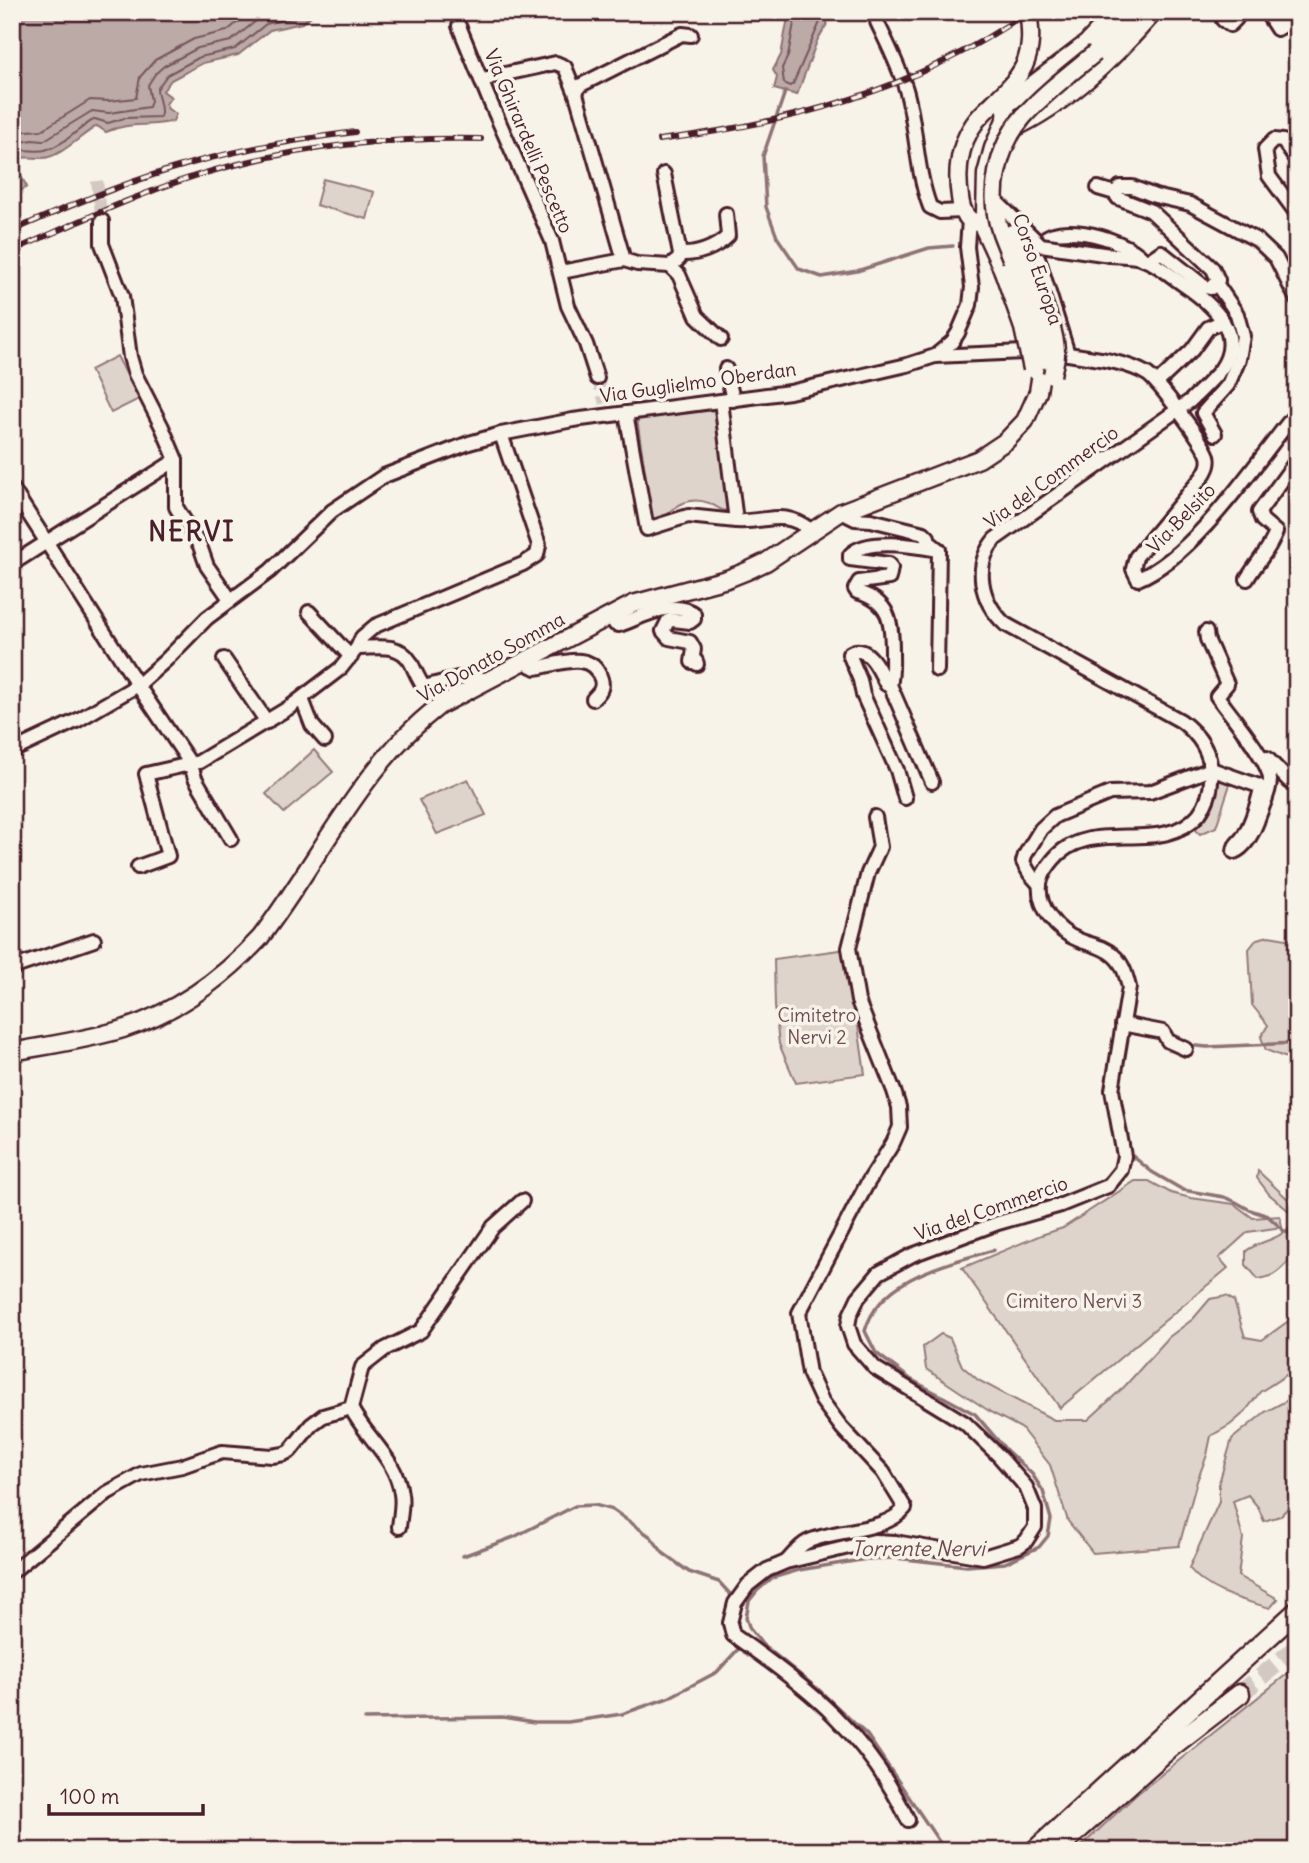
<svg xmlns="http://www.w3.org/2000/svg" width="1309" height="1863" font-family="Delius,sans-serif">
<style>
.green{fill:#ded4cc;stroke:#947a7c;stroke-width:2}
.water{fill:#bcaaa7;stroke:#8e7275;stroke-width:2}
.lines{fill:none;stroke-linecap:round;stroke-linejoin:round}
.shore{stroke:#78575d;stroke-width:2}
.stream{stroke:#8e7275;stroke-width:3.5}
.minor-tunnel{stroke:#d4c9c2;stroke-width:12;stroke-dasharray:12 6;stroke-linecap:butt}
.highway-tunnel{stroke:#d4c9c2;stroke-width:18;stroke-dasharray:18 9;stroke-linecap:butt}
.minor-casing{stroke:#4a1f2b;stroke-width:18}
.major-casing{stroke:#4a1f2b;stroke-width:21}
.highway-casing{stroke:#4a1f2b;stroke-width:23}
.minor{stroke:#f7f3e8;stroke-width:12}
.major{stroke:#f7f3e8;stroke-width:16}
.highway{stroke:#f7f3e8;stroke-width:18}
.rail-casing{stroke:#4a1f2b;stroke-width:6}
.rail{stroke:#f7f3e8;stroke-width:3.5;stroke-dasharray:10;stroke-linecap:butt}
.minor-bridge-casing{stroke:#4a1f2b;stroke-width:18;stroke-linecap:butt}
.major-bridge-casing{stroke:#4a1f2b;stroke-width:21;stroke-linecap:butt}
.minor-bridge{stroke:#f7f3e8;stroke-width:12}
.major-bridge{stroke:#f7f3e8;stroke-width:16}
.labels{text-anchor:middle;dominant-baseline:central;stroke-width:7;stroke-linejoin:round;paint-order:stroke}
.street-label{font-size:19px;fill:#4a1f2b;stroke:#f7f3e8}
.park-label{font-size:19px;fill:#6f4c53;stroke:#f7f3e8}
.water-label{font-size:21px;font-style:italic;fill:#6c4950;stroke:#f7f3e8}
.district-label{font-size:26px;font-weight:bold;letter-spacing:2px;fill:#4a1f2b;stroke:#f7f3e8}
</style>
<rect width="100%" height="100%" fill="#f7f3e8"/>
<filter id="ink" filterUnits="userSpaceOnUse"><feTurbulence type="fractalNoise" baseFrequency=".0143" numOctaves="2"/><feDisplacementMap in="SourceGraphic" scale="14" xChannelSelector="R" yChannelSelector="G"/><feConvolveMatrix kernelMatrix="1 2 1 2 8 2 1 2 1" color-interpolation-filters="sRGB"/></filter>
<g filter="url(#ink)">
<g class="green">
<polygon points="323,179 374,192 367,219 316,205"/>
<polygon points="117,356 139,399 111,413 90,370"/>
<path d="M716,408L730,510C721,512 718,507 709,503C687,495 673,507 660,523L653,524L637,419Z"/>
<polygon points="314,750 333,772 284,813 266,794"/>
<polygon points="1221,776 1232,778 1216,827 1200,834 1194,828 1208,815"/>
<polygon points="468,779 486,815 437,834 419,800"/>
<polygon points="1269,936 1292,940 1297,939 1297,1062 1266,1050 1261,1037 1268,1025 1252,1005 1249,949 1257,939"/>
<polygon points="847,949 865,1074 796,1083 779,1044 775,1007 774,959"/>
<path d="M1258,1171L1290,1201L1297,1202V1255C1280,1266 1281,1276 1258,1279L1246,1265V1251C1263,1239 1276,1242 1292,1225L1290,1212L1269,1194L1257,1178Z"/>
<polygon points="1135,1181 1149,1181 1171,1193 1191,1198 1234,1204 1253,1218 1280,1216 1282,1227 1248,1232 1219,1258 1228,1268 1060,1408 962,1268 1041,1235 1063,1228"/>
<polygon points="1226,1296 1234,1301 1245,1337 1262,1340 1297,1315 1297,1368 1260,1392 1244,1413 1230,1425 1211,1436 1207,1455 1197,1481 1179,1546 1093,1553 1068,1521 1050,1465 1021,1428 992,1413 926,1369 923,1347 941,1334 950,1338 962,1366 978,1380 1054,1420 1088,1420 1125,1386 1169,1337 1193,1319 1210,1299"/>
<path d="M1297,1395V1499L1280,1516L1264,1521L1258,1507L1248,1495L1233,1501L1243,1538L1238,1576L1278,1599L1270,1608C1242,1600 1208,1592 1189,1568L1219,1502V1483L1232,1439L1265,1412Z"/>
<polygon points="1297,1666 1297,1851 1076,1851 1137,1794"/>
</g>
<g class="water">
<path d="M12,12H316L302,23L270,30L238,55L203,63L171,80L163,91L171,97L166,104L168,109L176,114L173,121C150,128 130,121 106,132L97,126C82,134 60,158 42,158C34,158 27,157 19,158L16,167L27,187L12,196Z"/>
<polygon points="789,12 828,12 827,24 817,41 797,95 774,89 777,77 773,70 781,55"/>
</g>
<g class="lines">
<g class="shore">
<polyline points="796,12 788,56 782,68 784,83 790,86 793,84 820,22 821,12"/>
<polyline points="12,132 42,130 90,100 109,101 136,98 140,77 155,60 194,39 227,31 250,12"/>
<polyline points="12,144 32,140 43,141 92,111 109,113 149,107 151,101 148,85 155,74 164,66 198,48 231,41 261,17 278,12"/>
<path d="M12,155C23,146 34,153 45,150C65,145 78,128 95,119L108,123L125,118L160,117C164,109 157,97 157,89L167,75L200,57L235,49L266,24L299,16L304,12"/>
</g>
<g class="stream">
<polyline points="785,92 763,156 766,207 777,237 799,269 822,277 857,271 929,248 953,246"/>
<polyline points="1187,1045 1207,1047 1297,1043"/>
<polyline points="1129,1153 1152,1172 1183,1190 1224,1197 1234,1201 1250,1210 1268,1216 1284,1231 1297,1237"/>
<polyline points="463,1556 514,1537 575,1506 594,1505 613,1510 651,1537 663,1553 689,1572 719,1582 731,1595 749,1601"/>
<polyline points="365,1719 502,1717 534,1722 568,1722 622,1714 668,1698 717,1672 741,1646"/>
<path d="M943,1851L942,1846L867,1735L818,1689L762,1644L750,1629L746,1618L749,1601L757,1591L772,1578L799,1570L867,1559L896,1558L967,1566L1005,1563L1039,1547L1048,1536L1051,1519L1043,1491L1032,1474L1006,1450L975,1414L910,1379L876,1353L865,1331C880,1277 947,1264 994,1250"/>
</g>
<g class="minor-tunnel">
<polyline points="97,181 102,221"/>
<polyline points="597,378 605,403"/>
</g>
<polyline class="highway-tunnel" points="1240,1694 1297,1647"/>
<defs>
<g id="minor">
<polyline points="1225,12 1223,20 1230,25 1236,19 1234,12"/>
<polyline points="1266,12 1277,29 1297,18"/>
<path d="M877,22C888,45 900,68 907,93C917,131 916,170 930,207L940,212L962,211"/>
<polyline points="459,26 488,97 552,241 568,306 586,344 597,378"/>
<polyline points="482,83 491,77 556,63 565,67 576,94"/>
<polyline points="1297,161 1283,141 1274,140 1265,149 1269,176 1297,214"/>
<polyline points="1098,188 1115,193"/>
<polyline points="102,221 102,244 122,296 130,357 135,374 162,427 176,460 176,507 200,546 207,566 230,599"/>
<path d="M680,254C697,255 716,248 728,236L726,214"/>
<path d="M1142,258C1125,238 1040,213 1037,254L1068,354C1093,358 1125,361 1147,374C1158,381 1204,443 1208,456C1210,464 1207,469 1203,476L1136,557L1133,569L1138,579C1192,557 1251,470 1288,423L1294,416L1297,418"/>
<polyline points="624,260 576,94 579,86 682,34 691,35"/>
<polyline points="1148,261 1161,252 1205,287 1211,288 1218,280 1213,269 1151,211 1118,198 1115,193 1120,187 1132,187 1155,196 1190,204 1257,240 1276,258 1297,300"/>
<polyline points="670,266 679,275 697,316 721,339"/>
<polyline points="561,272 624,260 637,264 670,266 679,259 680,254 664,174"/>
<polyline points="935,356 1024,352"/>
<polyline points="726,369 733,400"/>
<polyline points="1157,383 1192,350 1208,328 1223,321"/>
<polyline points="626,413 647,529 688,516 736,521 721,401"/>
<polyline points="1215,434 1203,413 1228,385 1239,359 1243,336 1237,314 1216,283"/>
<polyline points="12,488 141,690 190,763 195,778 231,839"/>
<path d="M841,512L855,519L871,520L924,533L928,537L929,542L939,550C917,546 866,537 850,555V559L889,564L891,568L889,578L859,582L855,589L857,592C890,601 892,622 892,652C892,663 893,674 890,685L886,684C880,671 867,641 849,654L860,680L863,695L897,770L905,798"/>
<path d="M736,521C769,523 781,508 811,530"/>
<polyline points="12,564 176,460"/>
<path d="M1247,579C1256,563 1270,550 1276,532L1262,520L1259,512L1297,460"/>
<polyline points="309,612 351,657"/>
<path d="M611,615L615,624L619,625C640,618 674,598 694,614V619L690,622L673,620L668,621L663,631L669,638L690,642L694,649L692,662L696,661L697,664"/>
<path d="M357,648C376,648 398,642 410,661C415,670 418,679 424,687L458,678L488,679"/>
<polyline points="224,659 267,722"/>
<path d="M526,659L531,666L536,668C559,664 592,649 601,679C604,688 599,693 593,699"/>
<polyline points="937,670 939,550"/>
<polyline points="890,685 932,782"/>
<polyline points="302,699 312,725 325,740"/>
<polyline points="12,751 78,720 138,685 166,660 207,618 270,571 332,511 384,476 469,443 501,434 573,420 790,392 907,365 935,356 952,342 958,333 970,305 972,287 967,247 969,220"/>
<polyline points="1267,758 1290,782"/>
<polyline points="12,858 12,861"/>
<polyline points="138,867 168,856 146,774 199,762 290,707 341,668 357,648 362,637 375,626 523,564 537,555 539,545 501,434"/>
<path d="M1040,885L1030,874L1023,862L1025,855L1041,829L1055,816L1110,793L1150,792L1211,769L1259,786L1261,789C1257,805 1252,824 1242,838C1237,844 1234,845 1234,852C1245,848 1253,833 1257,822C1261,809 1270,793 1270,780C1270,761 1229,713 1217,696L1227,684L1207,639L1206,632"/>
<polyline points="12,968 94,940"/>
<polyline points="1122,1024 1163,1032 1168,1041 1186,1049"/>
<path d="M399,1527C400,1517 403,1504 401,1494C397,1459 365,1437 351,1408L362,1367L385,1349L421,1331L493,1227L522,1201"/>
<path d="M787,1561C793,1555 799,1546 807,1542C835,1528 885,1533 905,1508L883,1472L842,1428L822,1401L809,1373L799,1313L867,1184L893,1143L900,1127L899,1107L894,1091L858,1001L849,948L868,873L880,847L875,817"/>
<polyline points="12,1572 107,1493 141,1474 182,1466 222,1452 272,1456 284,1454 290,1451 311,1425 323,1416 351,1408"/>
<path d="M908,1820C867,1734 809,1688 733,1635L730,1623L735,1603L748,1585L767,1570L786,1562L874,1541L895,1542L983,1557L1019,1546L1026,1541L1035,1527V1509L1026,1487L999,1456L965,1423L875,1368L854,1344L848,1326L850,1315L858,1298L879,1273L912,1255L998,1223L1061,1205L1108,1186L1121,1170L1124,1156L1112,1090L1129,987C1126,975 1123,963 1113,955C1103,946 1091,945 1079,940C1057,932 1037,907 1040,883C1042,874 1048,866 1053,860C1089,815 1162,858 1199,814C1208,802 1212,789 1211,774C1211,752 1198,734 1181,721L1005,624C980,601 973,565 995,539L1190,401C1200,391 1212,381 1221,369C1246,333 1212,304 1184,285C1172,277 1157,263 1143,259C1133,255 1120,256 1110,255"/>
</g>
<g id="major">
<polyline points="1095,53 1140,12"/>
<path d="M998,100L1005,106L1007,115L993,148L986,174L985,214L980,221L976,223C964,219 961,208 960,197C955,166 961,134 985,111C999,97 1015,84 1024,66C1032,48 1031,31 1028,12"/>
<polyline points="1005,106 1087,43 1116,12"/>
<path d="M1010,130C1066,105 1114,58 1154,12"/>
<polyline points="980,221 1003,271"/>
<path d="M12,1052C49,1045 87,1040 123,1029C176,1012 222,979 260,938C319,861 361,766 439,706L633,604L727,579L747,571L766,562L841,512L979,459L1006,441L1025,421L1038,392L1043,360"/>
</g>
<g id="highway">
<polyline points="1034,1851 1297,1611"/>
<polyline points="1055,1851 1170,1748 1240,1694"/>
</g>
</defs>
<use href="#minor" class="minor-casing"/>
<use href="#major" class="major-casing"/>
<use href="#highway" class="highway-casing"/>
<use href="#minor" class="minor"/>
<use href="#major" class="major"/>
<use href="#highway" class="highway"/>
<defs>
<g id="rail">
<path d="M659,140C793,122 915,91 1027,12"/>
<path d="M12,231C70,205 131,180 192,163C245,148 300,139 355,132"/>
<path d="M12,251C72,225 132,196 195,176C289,147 384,137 481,139"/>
</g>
</defs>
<use href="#rail" class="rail-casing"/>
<use href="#rail" class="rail"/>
<defs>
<polyline id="minor-bridge" points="999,204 1041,245 1110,255"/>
<g id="major-bridge">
<path d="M1012,233C1026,259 1057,325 1056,354C1056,361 1053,369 1052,375"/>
<polyline points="1003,271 1023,328 1032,369"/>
<path d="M1043,360C1037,316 1017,275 1001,233C987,196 997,147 1023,117C1044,93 1071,73 1095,53"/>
</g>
</defs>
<use href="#minor-bridge" class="minor-bridge-casing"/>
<use href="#major-bridge" class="major-bridge-casing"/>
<use href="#minor-bridge" class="minor-bridge"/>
<use href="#major-bridge" class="major-bridge"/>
</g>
</g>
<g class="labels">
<g class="street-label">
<text transform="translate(529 141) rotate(67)">Via Ghirardelli Pescetto</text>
<text transform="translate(1038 269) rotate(71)">Corso Europa</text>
<text transform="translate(698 382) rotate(-8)">Via Guglielmo Oberdan</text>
<text transform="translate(1051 477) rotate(-36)">Via del Commercio</text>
<text transform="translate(1181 518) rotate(-46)">Via Belsito</text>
<text transform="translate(491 657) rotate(-29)">Via Donato Somma</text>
<text transform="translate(991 1208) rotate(-19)">Via del Commercio</text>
</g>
<g class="park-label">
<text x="817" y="1015">Cimitetro<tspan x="817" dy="22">Nervi 2</tspan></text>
<text x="1074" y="1301">Cimitero Nervi 3</text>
</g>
<g class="water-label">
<text x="918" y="1548">Torrente Nervi</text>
</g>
<g class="district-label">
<text x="192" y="531">NERVI</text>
</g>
</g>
<rect width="1309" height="1863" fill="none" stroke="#f7f3e8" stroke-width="42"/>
<rect x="21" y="21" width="1267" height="1821" fill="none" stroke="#4a1f2b" stroke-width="2.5" filter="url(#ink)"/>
<path d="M49 1804v10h154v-10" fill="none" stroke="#4a1f2b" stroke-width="3.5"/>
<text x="60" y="1804" font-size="21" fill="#4a1f2b" stroke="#f7f3e8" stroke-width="5" paint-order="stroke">100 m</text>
</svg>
